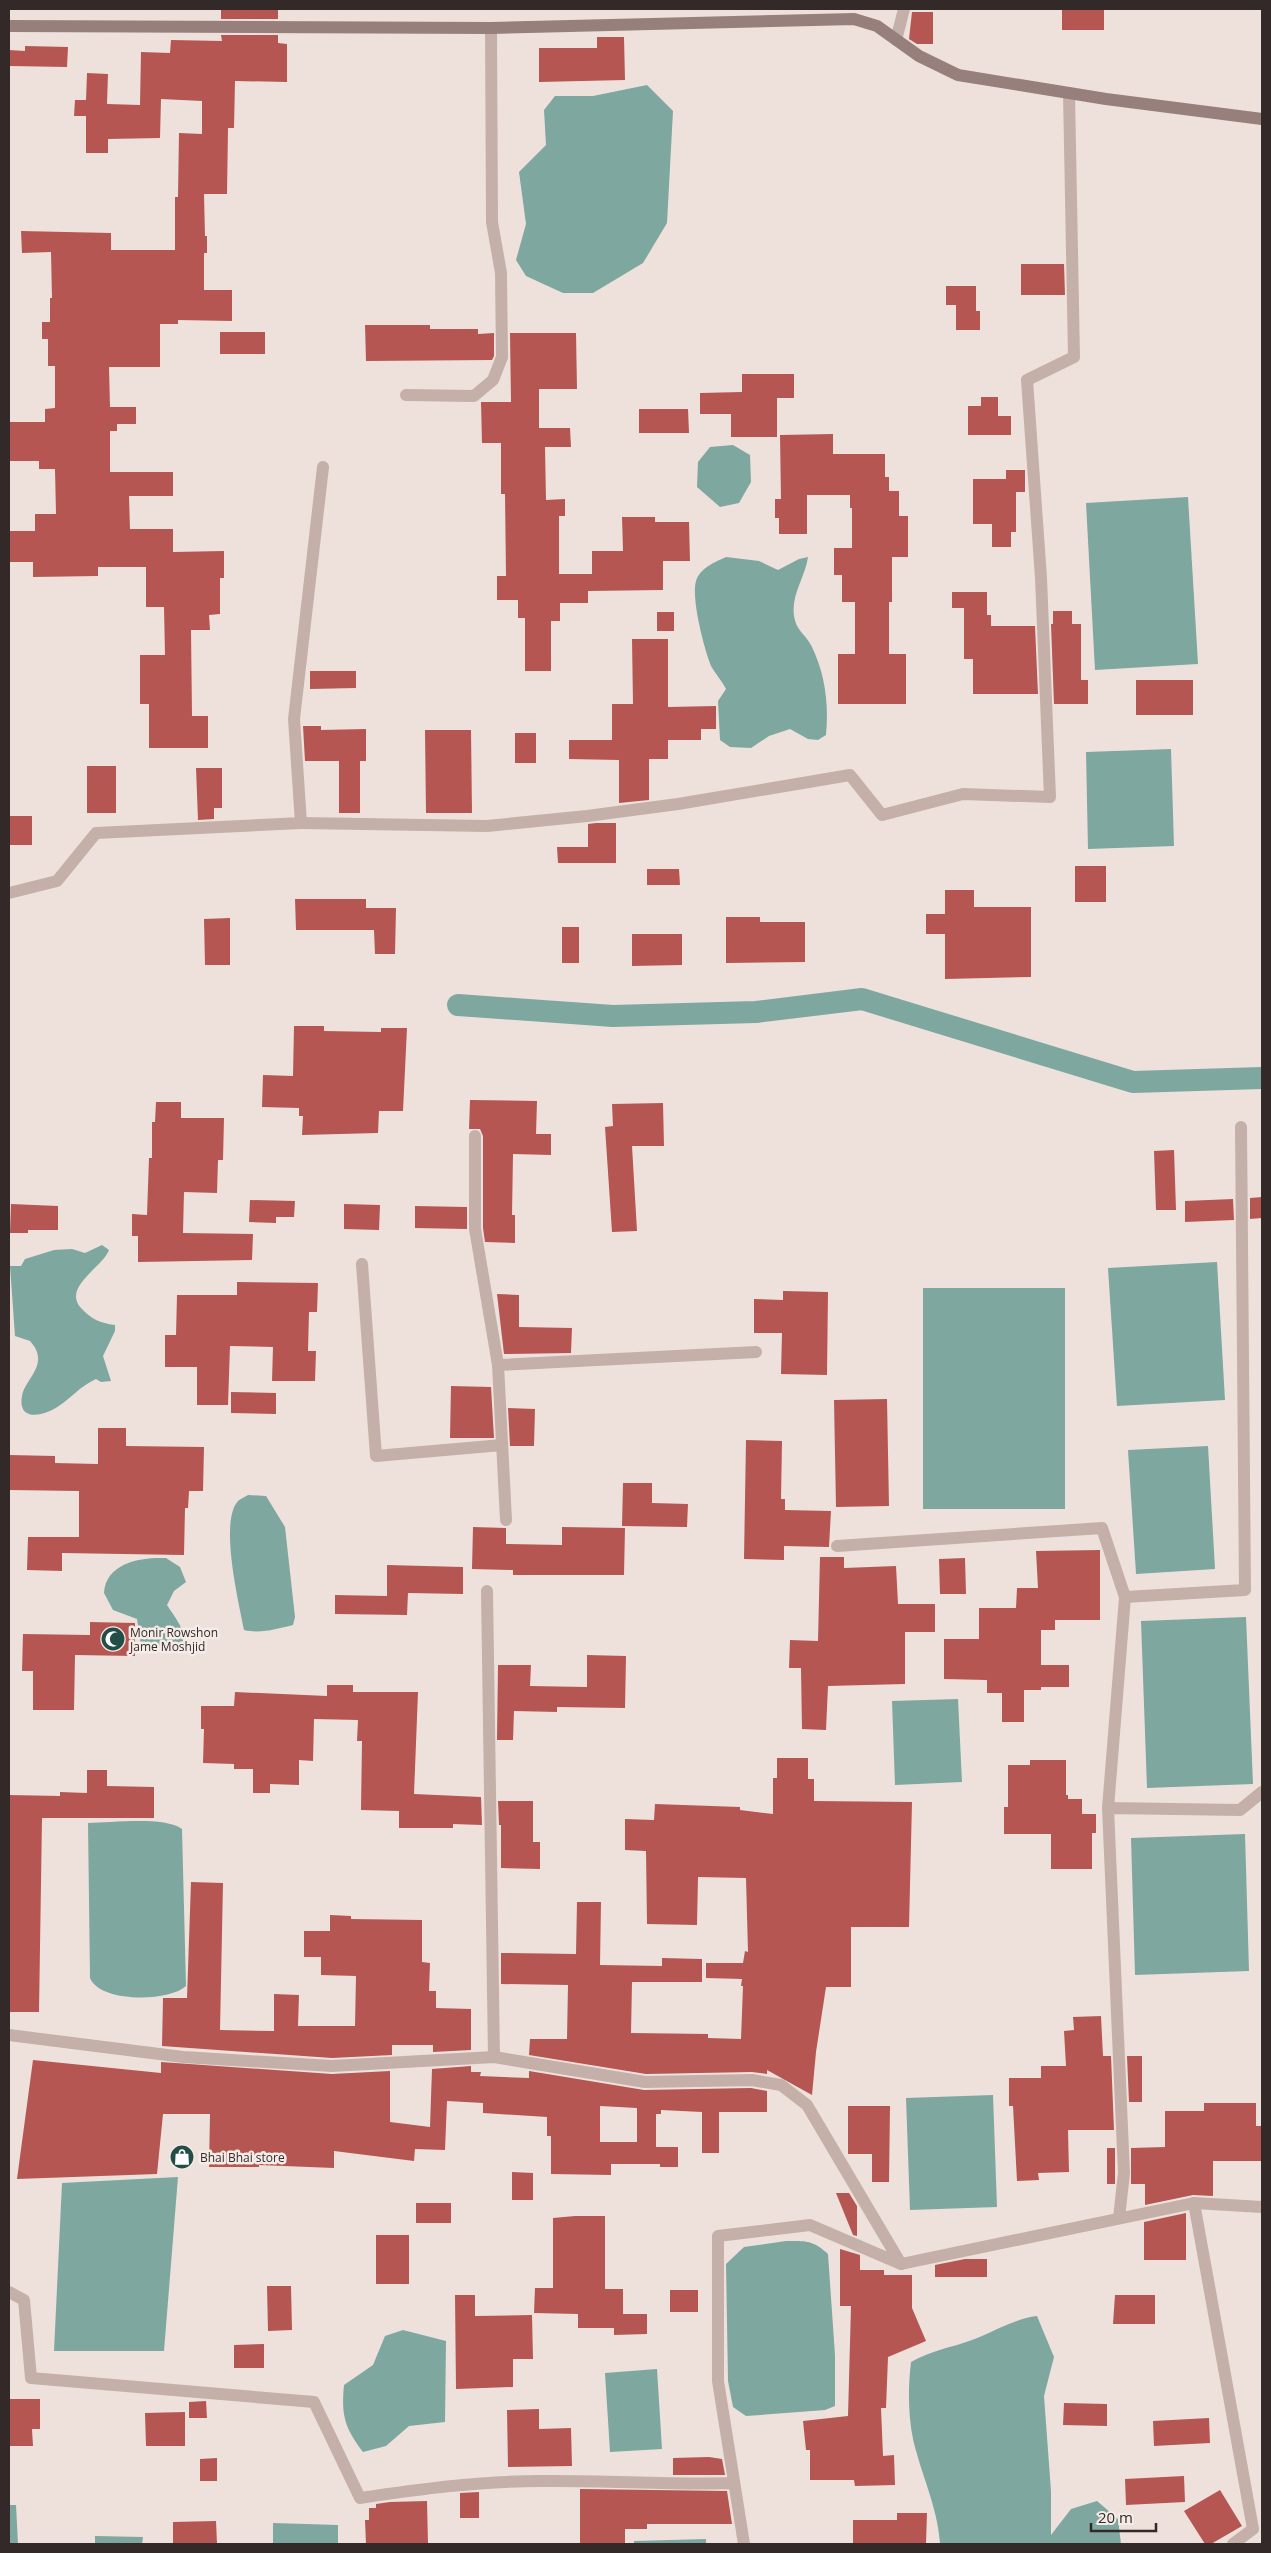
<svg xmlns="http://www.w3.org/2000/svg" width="1271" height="2553" font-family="'Open Sans',sans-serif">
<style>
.water{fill:#7ea7a0}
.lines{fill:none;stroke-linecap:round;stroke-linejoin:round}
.canal{stroke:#7ea7a0;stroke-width:22}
.building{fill:#b55652;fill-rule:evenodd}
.street{stroke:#c4b0a9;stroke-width:12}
.secondary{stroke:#977f7b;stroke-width:12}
.labels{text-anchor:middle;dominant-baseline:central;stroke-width:5;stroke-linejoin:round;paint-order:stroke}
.poi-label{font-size:12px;fill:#332928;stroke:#f6ece7;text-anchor:start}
</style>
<rect width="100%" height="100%" fill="#eee1dc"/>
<g class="water">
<polygon points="647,85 673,111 667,223 643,263 593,293 563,293 526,276 516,260 526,224 519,172 546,145 544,110 555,96 593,96"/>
<polygon points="733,445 750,455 751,482 739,503 720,507 697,487 698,462 710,447"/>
<polygon points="1188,497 1198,664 1095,670 1086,503"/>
<path d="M726,557L759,561L778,570L799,559L808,557C805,578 791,594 794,616C796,630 805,634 811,645C825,673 829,703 826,735L818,740L808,739L790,729L769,736L751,748L730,747L720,740L718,701L726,689C722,681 715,673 711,666C704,648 691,599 696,581C700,568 715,562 726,557Z"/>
<polygon points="1171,749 1174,846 1088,849 1086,752"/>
<path d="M102,1245L109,1250C103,1267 62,1287 81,1308C91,1319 100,1323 115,1325V1331L103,1356L111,1381L101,1382L96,1379C74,1389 65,1408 41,1414C28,1417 19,1412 22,1396C25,1378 51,1364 30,1341L15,1336L10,1266H21L25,1259L54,1250L72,1249L85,1253Z"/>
<polygon points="1217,1262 1225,1400 1117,1406 1108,1268"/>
<rect x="923" y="1288" width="142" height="221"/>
<polygon points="1208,1446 1215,1569 1136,1574 1128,1450"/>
<path d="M248,1495L266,1496L285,1527L295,1617L293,1625C276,1629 261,1634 244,1630C239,1603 219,1522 238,1501C240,1499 245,1497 248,1495Z"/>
<path d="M166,1558L180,1567L186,1582L174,1591L167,1605C177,1621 198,1643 168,1653L150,1643L141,1646L137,1619L113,1610L104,1593C106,1562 142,1557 166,1558Z"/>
<polygon points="1246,1617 1253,1784 1147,1788 1141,1621"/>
<polygon points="958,1699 962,1782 895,1785 892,1701"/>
<path d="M88,1823C111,1823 164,1816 182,1829L186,1986C169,2002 100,2003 90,1978Z"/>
<polygon points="1245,1834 1249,1971 1135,1975 1131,1838"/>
<polygon points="993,2095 997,2207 910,2210 906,2098"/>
<polygon points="178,2177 164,2351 54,2351 62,2183"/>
<path d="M786,2241C806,2241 813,2240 828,2254L835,2355V2406L825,2410L746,2416L733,2407L728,2381L726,2264L744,2247Z"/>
<path d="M1037,2316L1054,2357L1044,2396L1051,2491V2535L1071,2509L1097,2501L1118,2519L1121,2544H940C938,2508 921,2474 913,2439C908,2414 908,2388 911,2362C932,2350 950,2348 972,2340C994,2332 1013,2319 1037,2316Z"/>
<path d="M403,2330L446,2341L445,2422L409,2426L386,2446L363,2452C345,2428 341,2416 344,2385L373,2365L385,2336Z"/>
<polygon points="657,2369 662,2449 610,2452 605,2373"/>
<polygon points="9,2505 16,2505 18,2544 9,2544"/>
<polygon points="273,2523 338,2525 338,2544 273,2544"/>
<polygon points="95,2536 143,2537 142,2544 95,2544"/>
<polygon points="706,2539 706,2544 634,2544 634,2541"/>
</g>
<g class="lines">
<polyline class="canal" points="458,1005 613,1016 756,1012 862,999 1133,1082 1262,1078"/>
</g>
<g class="building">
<rect x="221" y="9" width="57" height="10"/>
<rect x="1062" y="9" width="42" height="21"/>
<polygon points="912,12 933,12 933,44 917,44 909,39"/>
<polygon points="221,35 278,35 278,43 287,44 287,82 235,81 234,128 228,128 227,194 204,194 205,236 207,236 207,253 204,253 204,290 232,290 232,321 178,320 178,324 160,324 160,367 109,367 110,407 136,407 136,424 117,424 117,431 110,431 110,472 173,472 173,496 129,496 130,529 173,529 173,552 224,551 224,578 220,578 220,614 209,615 210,630 191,630 192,716 208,716 208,748 149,748 149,704 140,704 140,655 165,655 164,607 146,607 146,567 98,567 98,576 33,577 33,562 9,562 9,531 35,531 35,514 56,514 55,469 39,469 39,461 9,461 9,422 45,422 45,409 55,408 55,366 48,366 48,339 42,339 42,322 50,322 50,298 52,298 51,252 22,253 21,231 111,233 111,250 175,250 175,197 178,197 179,133 202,134 202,101 161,99 160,138 108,139 108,153 86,153 86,116 74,116 75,100 86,100 87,73 108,74 107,104 140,105 141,52 170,53 171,40 222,41"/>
<polygon points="597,37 624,37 625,80 539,82 539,48 597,48"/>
<polygon points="25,46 68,47 67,67 9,66 9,50 25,51"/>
<polygon points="1021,264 1064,264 1065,295 1021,295"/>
<polygon points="946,286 976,286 976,311 980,311 980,330 956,330 956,305 946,305"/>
<polygon points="365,325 430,325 430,329 478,329 478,334 494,333 494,356 492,360 366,361"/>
<rect x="220" y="332" width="45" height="22"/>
<polygon points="510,333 576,333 577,389 539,389 539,428 570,428 571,447 545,447 546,500 565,499 565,516 559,516 559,574 592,574 592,551 623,551 622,517 655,517 655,522 689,522 690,561 663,561 663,590 588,591 588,603 560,603 560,621 551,621 551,671 525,671 525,618 518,618 518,600 497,600 497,576 506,576 505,494 501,494 501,443 482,443 481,402 511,402"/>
<polygon points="742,374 794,374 794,398 777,398 777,437 731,437 731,414 700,414 700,393 742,392"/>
<polygon points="981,397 998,397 998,416 1011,416 1011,435 968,435 968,406 981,406"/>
<polygon points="639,409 688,409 689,433 639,433"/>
<polygon points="833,434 833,454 885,454 885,477 889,477 889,491 899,491 899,516 908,516 908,557 892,557 892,602 889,602 889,654 906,654 906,704 838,704 838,654 855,654 855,602 842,602 842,575 834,575 834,548 852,548 852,508 850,508 850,495 807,495 807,534 779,534 779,518 775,518 775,499 781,499 780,435"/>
<polygon points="1006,470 1025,470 1025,492 1016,492 1016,532 1011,532 1011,547 992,547 992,524 973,524 973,479 1006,479"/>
<polygon points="952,592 987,592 987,615 991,615 991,626 1035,626 1038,694 973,694 973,659 964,659 964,608 952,608"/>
<polygon points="1053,611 1072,611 1072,624 1081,624 1081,680 1088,680 1088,704 1054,704 1051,624 1053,624"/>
<rect x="657" y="612" width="17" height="19"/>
<polygon points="632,639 668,639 668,707 716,706 716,729 701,729 701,740 668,740 668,759 649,759 649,800 619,803 619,760 569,759 569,740 612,740 612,704 633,704"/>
<polygon points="310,671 356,671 356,688 310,689"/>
<rect x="1136" y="680" width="57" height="35"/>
<polygon points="303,726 321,726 321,730 366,729 366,761 360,761 360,813 339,813 339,761 305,761"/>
<polygon points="425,730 471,730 472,813 426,813"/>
<rect x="515" y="733" width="21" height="30"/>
<rect x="87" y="766" width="29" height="47"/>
<polygon points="196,768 222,768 222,808 214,808 214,819 198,820"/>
<rect x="9" y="816" width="23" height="29"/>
<polygon points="596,823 616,823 616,863 558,863 557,847 588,847 588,824"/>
<rect x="1075" y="866" width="31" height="36"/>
<polygon points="647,869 679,869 680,885 647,885"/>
<polygon points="945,890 974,890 974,907 1031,907 1031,977 945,979 945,934 926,934 926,914 945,914"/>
<polygon points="295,899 366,899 366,908 396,908 395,954 375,954 374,930 296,930"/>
<polygon points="726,917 760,917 760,922 805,922 805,962 726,963"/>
<polygon points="230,918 230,965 205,965 204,919"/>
<rect x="562" y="927" width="17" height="36"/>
<polygon points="632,934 682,934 682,965 632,966"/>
<polygon points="294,1026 324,1026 324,1031 381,1032 381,1028 407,1028 403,1111 379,1111 378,1133 302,1135 303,1116 299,1116 299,1108 262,1107 263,1075 293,1076"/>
<polygon points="470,1100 537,1101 536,1134 551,1134 551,1155 513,1154 512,1215 515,1215 515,1243 485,1242 483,1228 483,1136 480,1129 469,1129"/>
<polygon points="156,1102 181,1102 181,1118 224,1118 223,1160 218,1160 217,1193 184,1192 183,1233 253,1234 252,1260 138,1262 138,1236 132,1236 132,1214 147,1215 149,1158 152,1158 152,1122 155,1122"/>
<polygon points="663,1103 664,1146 632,1146 637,1231 612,1232 605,1127 613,1126 612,1104"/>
<polygon points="1174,1150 1176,1210 1156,1210 1154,1151"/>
<polygon points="1262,1197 1262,1218 1250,1219 1250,1198"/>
<polygon points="1233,1199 1234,1220 1185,1222 1185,1201"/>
<polygon points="250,1200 295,1201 294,1217 276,1217 276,1223 249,1222"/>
<polygon points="11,1204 58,1206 58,1230 28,1230 28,1233 10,1233"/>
<polygon points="344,1204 380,1205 379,1230 344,1229"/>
<polygon points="415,1206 467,1207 467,1229 415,1228"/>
<polygon points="237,1282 318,1283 317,1312 309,1312 308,1351 316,1351 315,1381 272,1381 273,1347 230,1346 228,1405 197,1405 197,1367 165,1367 165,1335 176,1335 177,1295 237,1295"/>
<polygon points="783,1291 828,1292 827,1375 781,1374 782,1333 754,1333 754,1299 783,1300"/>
<polygon points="497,1294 519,1295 519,1327 572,1328 571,1353 504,1354"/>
<polygon points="451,1386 491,1387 494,1438 450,1438"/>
<polygon points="231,1392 276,1393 276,1414 231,1413"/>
<polygon points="887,1399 889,1506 836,1507 834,1400"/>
<polygon points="508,1408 535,1409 534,1446 510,1446"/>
<polygon points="98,1428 126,1428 126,1446 204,1447 203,1491 189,1491 188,1508 185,1508 184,1555 62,1553 62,1571 27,1570 28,1537 79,1537 79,1491 9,1490 9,1455 55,1456 55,1463 98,1464"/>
<polygon points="746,1440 782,1441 781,1499 785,1499 785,1510 831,1511 829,1547 784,1546 784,1560 744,1559"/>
<polygon points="623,1483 652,1483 652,1503 688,1504 687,1527 622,1526"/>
<polygon points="473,1527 506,1528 506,1544 562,1545 562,1527 625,1528 624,1575 513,1575 513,1570 472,1569"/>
<polygon points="1100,1550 1100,1620 1055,1620 1055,1630 1041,1630 1041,1665 1069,1665 1069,1687 1041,1687 1041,1690 1024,1690 1024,1722 1002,1722 1002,1693 987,1693 987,1680 944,1679 944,1639 979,1639 979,1608 1016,1608 1017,1588 1038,1588 1036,1551"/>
<polygon points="820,1557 844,1557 844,1568 896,1566 898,1604 935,1604 935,1632 905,1632 905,1684 828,1686 826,1730 802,1729 801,1668 789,1668 790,1640 818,1641"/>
<polygon points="965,1558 966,1594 940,1594 939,1559"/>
<polygon points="387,1565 463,1567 463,1594 408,1593 407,1615 335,1614 335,1595 387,1596"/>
<polygon points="90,1622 135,1623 135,1656 75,1655 74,1710 33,1710 33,1671 22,1671 23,1634 90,1635"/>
<polygon points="587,1655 626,1656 625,1708 557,1707 557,1712 514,1711 513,1740 497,1740 498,1665 531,1665 530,1686 587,1687"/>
<polygon points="327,1685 353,1685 353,1692 418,1692 414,1794 481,1797 482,1825 453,1824 453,1828 399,1828 399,1811 361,1810 362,1741 357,1741 358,1720 314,1719 313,1761 299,1760 299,1785 270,1784 270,1793 253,1793 253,1769 234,1769 234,1764 203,1763 204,1729 201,1729 201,1706 234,1706 235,1692 327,1696"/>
<polygon points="777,1758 808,1758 808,1779 814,1779 814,1801 912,1802 909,1927 851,1927 851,1987 826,1987 816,2052 812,2095 767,2070 767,2074 752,2072 646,2074 529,2055 530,2039 567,2039 568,1985 501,1984 501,1953 576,1954 577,1902 601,1902 600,1965 662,1966 662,1958 702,1959 702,1982 632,1982 631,2033 708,2034 708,2038 741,2039 743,1986 741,1986 742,1979 706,1978 706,1963 743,1963 745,1951 748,1952 746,1878 698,1877 697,1925 647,1924 646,1851 625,1850 625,1819 654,1820 655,1804 740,1807 740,1810 773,1814 773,1778 777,1778"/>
<polygon points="1030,1760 1066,1760 1066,1795 1068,1795 1068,1799 1082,1799 1082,1814 1096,1814 1096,1833 1092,1833 1092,1869 1051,1869 1051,1834 1004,1834 1004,1807 1008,1807 1008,1765 1030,1765"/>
<polygon points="87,1770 107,1770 107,1786 154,1787 154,1818 42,1818 39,2012 9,2012 9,1795 60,1796 60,1792 87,1793"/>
<polygon points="498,1801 533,1801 533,1842 540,1842 540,1869 501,1868 501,1825 499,1825"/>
<polygon points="191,1882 223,1883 220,2030 274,2031 274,1994 299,1995 298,2026 355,2026 356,1976 321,1975 321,1957 304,1957 304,1931 330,1931 330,1915 351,1916 351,1919 422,1920 422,1962 430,1963 429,1991 436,1991 436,2008 471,2009 471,2050 433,2052 433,2045 392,2045 392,2055 332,2058 162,2046 163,1998 187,1998"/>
<polygon points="1101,2016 1103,2056 1111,2056 1114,2130 1068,2130 1069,2172 1038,2173 1039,2180 1017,2181 1013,2106 1009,2106 1009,2078 1041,2078 1041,2066 1066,2066 1064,2031 1074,2030 1073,2017"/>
<polygon points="1127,2056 1142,2056 1142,2102 1129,2102"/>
<path d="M33,2060L161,2073V2062L332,2074L390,2071V2122L430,2127L432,2069L471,2066V2072H481L480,2076L529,2078V2071L644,2090L751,2088L767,2091V2112H719V2153H702V2112L661,2110V2114H656V2147H678V2167H660V2164H611V2175L551,2174V2136H547V2117L483,2113V2103L447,2101L445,2150L415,2149L414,2161L334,2151V2168L259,2165V2167H209L210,2114H163L157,2174L17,2179ZM600,2106L637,2108V2142H600Z"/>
<polygon points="1204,2103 1256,2103 1256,2126 1262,2126 1262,2161 1213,2161 1213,2196 1193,2195 1145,2205 1145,2184 1131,2184 1131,2148 1165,2147 1165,2111 1204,2111"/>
<polygon points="848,2106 890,2106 889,2182 872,2182 872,2154 848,2154"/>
<rect x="1107" y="2148" width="8" height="36"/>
<polygon points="512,2172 533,2173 533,2200 512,2200"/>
<polygon points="836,2193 849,2193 857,2206 857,2236 853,2235"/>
<rect x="416" y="2203" width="35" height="20"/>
<polygon points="1186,2213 1186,2260 1144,2260 1144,2222"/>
<polygon points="575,2216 605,2216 605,2289 623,2289 623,2314 647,2314 647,2334 614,2335 614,2328 578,2328 578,2314 534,2313 535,2288 553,2288 553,2218"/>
<rect x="376" y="2235" width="33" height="49"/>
<polygon points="840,2249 860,2255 860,2270 884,2270 884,2275 912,2275 912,2308 926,2341 888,2357 886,2408 881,2408 883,2456 894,2455 895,2485 855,2486 854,2480 810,2480 810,2450 806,2450 803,2421 848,2416 851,2306 840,2306"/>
<polygon points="965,2259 987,2259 987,2277 935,2277 935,2265"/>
<polygon points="267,2286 291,2286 292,2330 268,2331"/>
<rect x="670" y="2290" width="28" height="22"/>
<polygon points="455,2295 475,2295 475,2316 532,2315 533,2359 513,2359 513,2387 456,2389"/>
<polygon points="1115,2295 1155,2295 1155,2324 1113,2324"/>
<polygon points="264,2344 264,2368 234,2368 234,2345"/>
<polygon points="9,2399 40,2399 40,2429 32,2429 33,2446 9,2446"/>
<polygon points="206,2401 207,2418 189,2418 189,2402"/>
<polygon points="1064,2403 1107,2404 1107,2426 1063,2425"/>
<polygon points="539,2409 539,2429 571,2428 572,2466 508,2467 507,2410"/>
<polygon points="185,2412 185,2446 146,2446 145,2413"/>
<polygon points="1209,2418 1210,2443 1154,2446 1153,2421"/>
<polygon points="709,2457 722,2459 725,2475 673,2475 673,2458"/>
<polygon points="217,2458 217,2481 200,2481 200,2459"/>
<polygon points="1184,2476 1185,2502 1126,2505 1125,2479"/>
<polygon points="580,2489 727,2491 732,2524 647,2524 647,2529 625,2529 625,2544 580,2544"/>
<polygon points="1220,2490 1242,2526 1211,2544 1205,2544 1184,2511"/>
<polygon points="479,2492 479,2518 460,2518 460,2493"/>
<polygon points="427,2501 428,2544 366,2544 365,2520 369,2520 369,2508 376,2508 376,2504 390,2502"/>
<polygon points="897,2513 927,2513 926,2544 853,2544 853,2520 897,2520"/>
<polygon points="216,2521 217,2544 173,2544 173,2522"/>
</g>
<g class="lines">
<g class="street">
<polyline points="896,40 904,9"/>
<polyline points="406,395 474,396 493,380 502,357 501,273 492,222 491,28"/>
<polyline points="301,823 487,826 587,816 678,804 850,775 882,815 963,794 1050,797 1041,578 1027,380 1074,357 1069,93"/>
<polyline points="9,893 57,881 96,833 301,823 294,719 323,467"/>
<polyline points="475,1136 475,1229 498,1365 506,1520"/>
<polyline points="362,1264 376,1456 502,1445"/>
<polyline points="498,1365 756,1352"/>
<polyline points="837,1546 1102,1528 1125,1597 1108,1808"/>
<polyline points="487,1591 494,2057"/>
<polyline points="1125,1597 1245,1590 1241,1127"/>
<polyline points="9,2035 183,2057 332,2066 494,2057 645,2082 752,2080 781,2085 807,2105 901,2264"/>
<polyline points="1194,2203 1253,2529 1233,2544"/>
<polyline points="1119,2218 1124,2173 1108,1808 1240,1810 1262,1792"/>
<path d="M9,2292L24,2300L31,2378L314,2402L360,2498C420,2489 480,2481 541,2481C605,2480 670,2485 734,2483"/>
<polyline points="744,2544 718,2381 718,2236 810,2225 901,2264 1194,2203 1262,2207"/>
</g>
<polyline class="secondary" points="9,26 491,28 854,19 877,26 919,56 958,75 1106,99 1262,119"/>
</g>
<defs>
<symbol id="mosque-disc" viewBox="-11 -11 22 22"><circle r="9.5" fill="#234e48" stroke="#f6ece7"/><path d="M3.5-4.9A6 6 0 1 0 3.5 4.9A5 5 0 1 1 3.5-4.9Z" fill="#fff"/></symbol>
<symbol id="shop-disc" viewBox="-11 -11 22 22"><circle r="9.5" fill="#234e48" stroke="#f6ece7"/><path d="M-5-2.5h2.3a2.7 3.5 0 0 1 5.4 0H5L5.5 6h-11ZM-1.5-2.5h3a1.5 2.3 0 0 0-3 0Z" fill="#fff"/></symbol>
</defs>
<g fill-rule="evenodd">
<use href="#mosque-disc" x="99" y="1625" width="28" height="28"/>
<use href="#shop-disc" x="168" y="2143" width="28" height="28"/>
</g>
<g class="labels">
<g class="poi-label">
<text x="130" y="1632">Monir Rowshon<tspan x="130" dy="14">Jame Moshjid</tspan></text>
<text x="200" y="2157">Bhai Bhai store</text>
</g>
</g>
<rect width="1271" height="2553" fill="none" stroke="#332928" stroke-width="20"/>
<path d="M1091 2523v8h65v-8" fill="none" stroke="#332928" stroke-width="2.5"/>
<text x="1098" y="2523" font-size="15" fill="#332928" stroke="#f6ece7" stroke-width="4" paint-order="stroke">20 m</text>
</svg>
